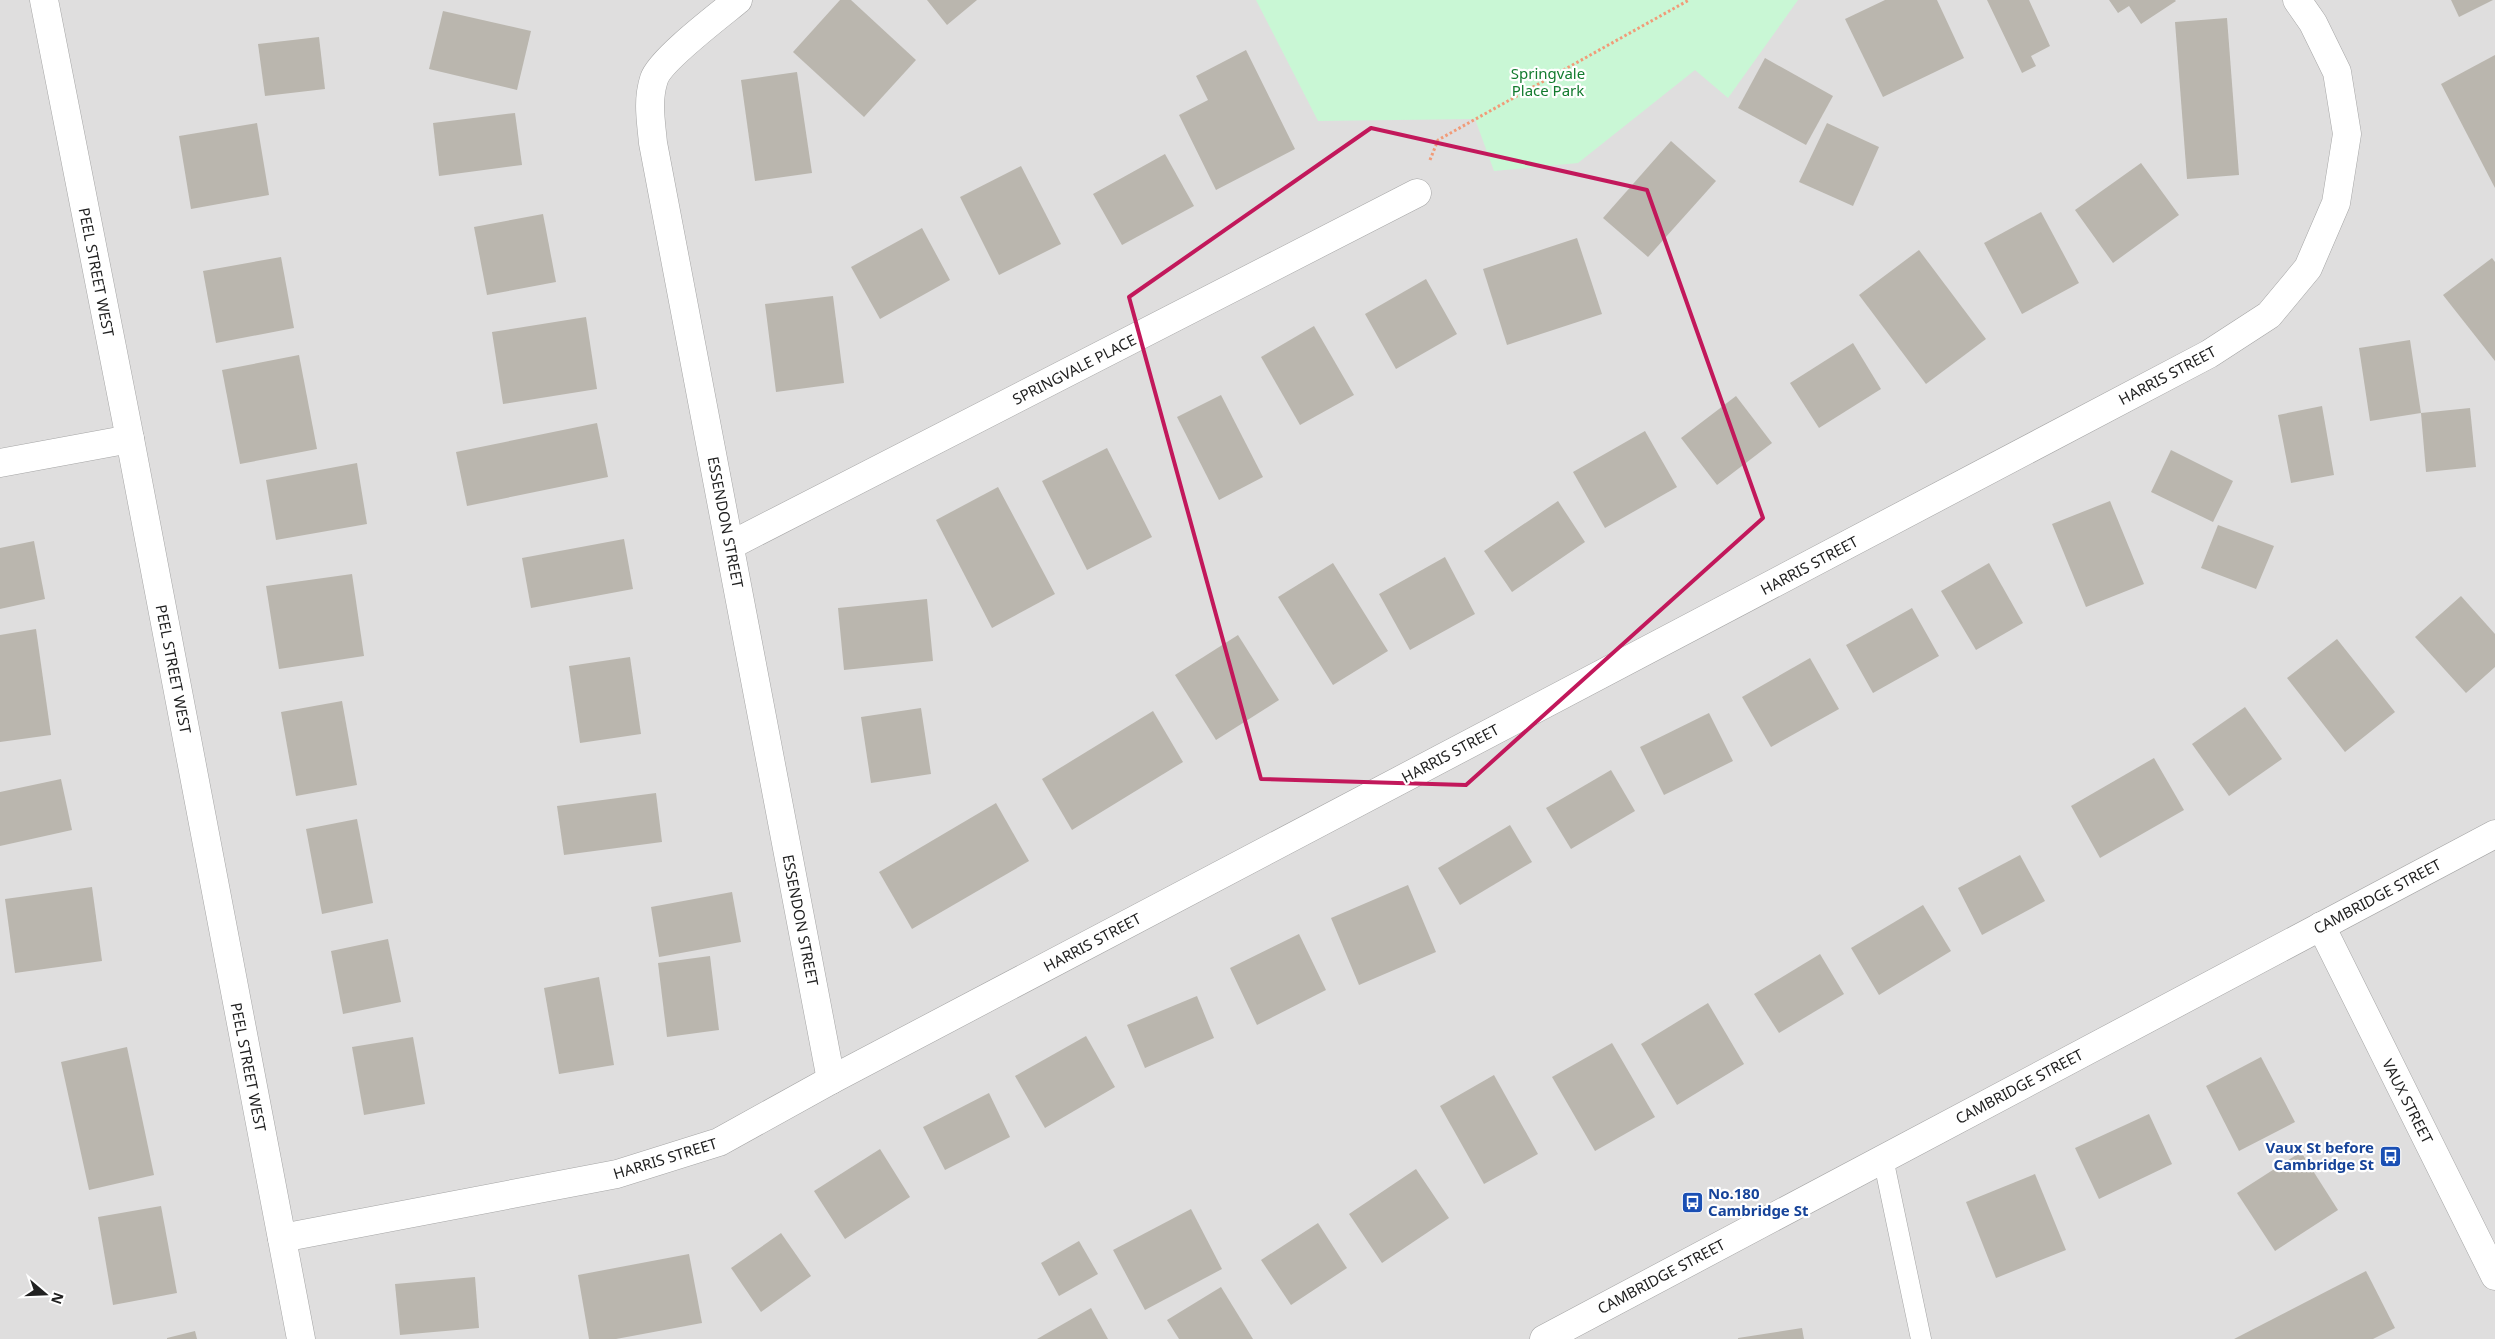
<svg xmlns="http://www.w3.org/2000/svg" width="2495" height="1339" font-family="'Noto Sans',sans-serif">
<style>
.residential{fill:#dfdede}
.park{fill:#c9f7d5}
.building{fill:#bab6ae}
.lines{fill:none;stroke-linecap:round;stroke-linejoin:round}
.service-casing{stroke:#a5a5a5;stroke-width:21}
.minor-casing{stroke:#a5a5a5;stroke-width:29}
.tertiary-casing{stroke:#a5a5a5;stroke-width:29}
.path{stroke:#f19b78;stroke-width:3;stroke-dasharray:2.5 2.5;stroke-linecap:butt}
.service{stroke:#fff;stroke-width:20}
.minor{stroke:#fff;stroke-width:28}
.tertiary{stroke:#fff;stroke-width:28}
.marked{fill:none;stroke:#c2185b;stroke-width:4;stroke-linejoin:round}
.labels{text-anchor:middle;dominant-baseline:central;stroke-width:4.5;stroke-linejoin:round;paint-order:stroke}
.park-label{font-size:15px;fill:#137b2f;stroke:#fff}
.street-label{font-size:15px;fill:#212121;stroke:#fff}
.transit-label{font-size:15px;font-weight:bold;fill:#164399;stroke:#fff;text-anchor:end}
</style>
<rect width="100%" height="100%" fill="#f1efe8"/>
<rect class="residential" x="0" y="0" width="2495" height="1339"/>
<polygon class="park" points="1256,0 1798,0 1728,98 1695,70 1578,163 1494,171 1475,119 1318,121"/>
<g class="building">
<polygon points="840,0 851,0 916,60 864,117 793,52"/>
<polygon points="927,0 977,0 947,25"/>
<polygon points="1885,0 1937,0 1964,58 1883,97 1845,19"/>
<polygon points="1987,0 2029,0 2050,46 2031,56 2036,66 2022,73"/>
<polygon points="2109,0 2175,0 2176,1 2141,24 2129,6 2118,13"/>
<polygon points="2451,0 2493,0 2459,17"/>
<polygon points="443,11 531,31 517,90 429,69"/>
<polygon points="2227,18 2239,175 2187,179 2175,22"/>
<polygon points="319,37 325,89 265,96 258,44"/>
<polygon points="1246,50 1295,149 1216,190 1179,115 1208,100 1196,76"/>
<polygon points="2495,55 2495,188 2441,84"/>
<polygon points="1765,58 1833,96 1806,145 1738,108"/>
<polygon points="797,72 812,173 755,181 741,80"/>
<polygon points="515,113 522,165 439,176 433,123"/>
<polygon points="257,123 269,195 191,209 179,136"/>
<polygon points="1827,123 1879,147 1853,206 1799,182"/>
<polygon points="1671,141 1716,181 1648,257 1603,218"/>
<polygon points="1165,154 1194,206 1122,245 1093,194"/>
<polygon points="2141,163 2179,215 2113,263 2075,210"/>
<polygon points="1021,166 1061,244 999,275 960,197"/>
<polygon points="2041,212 2079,283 2022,314 1984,243"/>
<polygon points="543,214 556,282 487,295 474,227"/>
<polygon points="922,228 950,280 880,319 851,267"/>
<polygon points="1577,238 1602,314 1507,345 1483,269"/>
<polygon points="1919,250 1986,339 1926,384 1859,295"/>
<polygon points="281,257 294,328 216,343 203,271"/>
<polygon points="2492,258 2495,262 2495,361 2443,295"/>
<polygon points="1426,279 1457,334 1396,369 1365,314"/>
<polygon points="833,296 844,383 776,392 765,304"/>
<polygon points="586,317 597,389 503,404 492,332"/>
<polygon points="1314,326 1354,395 1300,425 1261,357"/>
<polygon points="2410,340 2421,413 2370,421 2359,348"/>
<polygon points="1853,343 1881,389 1819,428 1790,383"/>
<polygon points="299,355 317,449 240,464 222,370"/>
<polygon points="1221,395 1263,477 1219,500 1177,417"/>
<polygon points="1736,396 1772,443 1717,485 1681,438"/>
<polygon points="2322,406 2334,475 2291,483 2278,415"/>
<polygon points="2470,408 2476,467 2426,472 2421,413"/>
<polygon points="597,423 608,477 467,506 456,452"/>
<polygon points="1645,431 1677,487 1605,528 1573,472"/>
<polygon points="1107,448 1152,537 1087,570 1042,481"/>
<polygon points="2171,450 2233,481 2213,522 2151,492"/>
<polygon points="357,463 367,524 276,540 266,480"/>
<polygon points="998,487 1055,594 992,628 936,520"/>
<polygon points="1558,501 1585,542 1512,592 1484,551"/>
<polygon points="2110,501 2144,584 2086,607 2052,524"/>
<polygon points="2218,525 2274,546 2256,589 2201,568"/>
<polygon points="624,539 633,589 531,608 522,558"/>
<polygon points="34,541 45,599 0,609 0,548"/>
<polygon points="1445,557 1475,614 1410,650 1379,594"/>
<polygon points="1333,563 1388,651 1333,685 1278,597"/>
<polygon points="1989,563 2023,623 1976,650 1941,591"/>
<polygon points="352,574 364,656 279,669 266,586"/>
<polygon points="2461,596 2495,634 2495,667 2466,693 2415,637"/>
<polygon points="927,599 933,661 844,670 838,608"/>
<polygon points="1912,608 1939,656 1873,693 1846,645"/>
<polygon points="36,629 51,735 0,742 0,635"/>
<polygon points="1238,635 1279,700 1216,740 1175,675"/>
<polygon points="2337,639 2395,712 2345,752 2287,678"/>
<polygon points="630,657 641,734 580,743 569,666"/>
<polygon points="1810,658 1839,709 1771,747 1742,697"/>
<polygon points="342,701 357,785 296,796 281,712"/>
<polygon points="2245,707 2282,759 2229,796 2192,744"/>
<polygon points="921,708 931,774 871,783 861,717"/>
<polygon points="1153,711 1183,762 1072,830 1042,779"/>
<polygon points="1709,713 1733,761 1664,795 1640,747"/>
<polygon points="2154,758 2184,810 2100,858 2071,806"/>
<polygon points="1611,770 1635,811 1571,849 1546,808"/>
<polygon points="61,779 72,830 0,846 0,792"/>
<polygon points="656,793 662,842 564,855 557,806"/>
<polygon points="996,803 1029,861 912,929 879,872"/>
<polygon points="357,819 373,903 322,914 306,829"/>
<polygon points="1510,825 1532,862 1460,905 1438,868"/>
<polygon points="2020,855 2045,901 1982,935 1958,888"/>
<polygon points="1408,885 1436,952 1359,985 1331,918"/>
<polygon points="92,887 102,961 15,973 5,899"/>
<polygon points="732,892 741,942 659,957 651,907"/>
<polygon points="1923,905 1951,951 1879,995 1851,948"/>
<polygon points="1299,934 1326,990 1257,1025 1230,968"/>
<polygon points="388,939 401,1002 343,1014 331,951"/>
<polygon points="1820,954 1844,994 1779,1033 1754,994"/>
<polygon points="710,956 719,1030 667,1037 658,963"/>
<polygon points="599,977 614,1065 559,1074 544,988"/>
<polygon points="1197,996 1214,1038 1145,1068 1127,1025"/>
<polygon points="1708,1003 1744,1064 1677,1105 1641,1044"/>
<polygon points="1086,1036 1115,1087 1045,1128 1015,1076"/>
<polygon points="413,1037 425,1104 364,1115 352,1047"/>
<polygon points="1612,1043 1655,1117 1595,1151 1552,1077"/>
<polygon points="127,1047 154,1175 89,1190 61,1062"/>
<polygon points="2261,1057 2295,1122 2239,1151 2206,1086"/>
<polygon points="1494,1075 1538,1154 1484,1184 1440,1106"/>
<polygon points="989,1093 1010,1137 945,1170 923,1127"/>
<polygon points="2149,1114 2172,1164 2099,1199 2075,1148"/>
<polygon points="880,1149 910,1197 845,1239 814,1191"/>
<polygon points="2301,1152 2338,1210 2275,1251 2237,1193"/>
<polygon points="1416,1169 1449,1218 1382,1263 1349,1214"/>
<polygon points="2035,1174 2066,1250 1996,1278 1966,1202"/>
<polygon points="161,1206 177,1293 113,1305 98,1217"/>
<polygon points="1191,1209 1222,1269 1145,1310 1113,1250"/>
<polygon points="1318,1223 1347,1268 1291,1305 1261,1260"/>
<polygon points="781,1233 811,1276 761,1312 731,1268"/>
<polygon points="1079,1241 1098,1274 1059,1296 1041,1263"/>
<polygon points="689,1254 702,1323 616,1339 589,1339 578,1275"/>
<polygon points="2366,1271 2395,1328 2373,1339 2234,1339"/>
<polygon points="475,1277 479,1328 400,1335 395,1284"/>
<polygon points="1221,1287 1253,1339 1179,1339 1167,1320"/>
<polygon points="1091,1308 1108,1339 1037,1339"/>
<polygon points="1802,1328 1804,1339 1738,1339 1738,1338"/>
<polygon points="195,1331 197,1339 167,1339 167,1338"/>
</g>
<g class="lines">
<defs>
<polyline id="service" points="1883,1158 1921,1339"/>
<g id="minor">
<path d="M738,0C721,14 660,60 654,79C647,101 651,121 653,143L831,1080"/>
<polyline points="0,463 130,439"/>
<polyline points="731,545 1417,193"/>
<polyline points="2321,926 2495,1276"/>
<polyline points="282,1238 617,1174 719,1142 831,1080 2209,354 2269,315 2308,268 2336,203 2347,134 2337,72 2313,23 2297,0"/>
<polyline points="1544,1339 2495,834"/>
</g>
<polyline id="tertiary" points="44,0 130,439 301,1339"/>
</defs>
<use href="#service" class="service-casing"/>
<use href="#minor" class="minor-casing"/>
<use href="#tertiary" class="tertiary-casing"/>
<polyline class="path" points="1430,160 1438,140 1689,0"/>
<use href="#service" class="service"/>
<use href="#minor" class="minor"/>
<use href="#tertiary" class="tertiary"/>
</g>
<path class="marked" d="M1371,128L1647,190L1763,518L1466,785L1261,779L1129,297Z"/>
<defs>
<symbol id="bus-square" viewBox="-11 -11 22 22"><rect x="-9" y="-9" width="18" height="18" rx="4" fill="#1a4fb4" stroke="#fff"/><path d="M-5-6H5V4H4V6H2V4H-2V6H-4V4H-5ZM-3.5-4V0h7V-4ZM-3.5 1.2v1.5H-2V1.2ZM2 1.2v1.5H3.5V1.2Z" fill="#fff"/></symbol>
</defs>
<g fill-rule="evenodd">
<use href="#bus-square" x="2378" y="1144" width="25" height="25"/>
<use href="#bus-square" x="1680" y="1190" width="25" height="25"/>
</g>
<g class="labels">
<g class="park-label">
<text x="1548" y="73">Springvale<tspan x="1548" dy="17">Place Park</tspan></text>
</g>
<g class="street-label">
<text transform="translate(97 272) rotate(79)">PEEL STREET WEST</text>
<text transform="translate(1074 369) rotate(-27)">SPRINGVALE PLACE</text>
<text transform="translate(2167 375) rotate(-28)">HARRIS STREET</text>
<text transform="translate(726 522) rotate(79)">ESSENDON STREET</text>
<text transform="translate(1809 565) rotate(-28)">HARRIS STREET</text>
<text transform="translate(174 669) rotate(79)">PEEL STREET WEST</text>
<text transform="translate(1450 753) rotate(-28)">HARRIS STREET</text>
<text transform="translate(2377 896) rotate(-28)">CAMBRIDGE STREET</text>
<text transform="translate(801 920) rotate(79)">ESSENDON STREET</text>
<text transform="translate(1092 942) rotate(-28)">HARRIS STREET</text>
<text transform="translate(249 1067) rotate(79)">PEEL STREET WEST</text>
<text transform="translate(2019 1086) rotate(-28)">CAMBRIDGE STREET</text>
<text transform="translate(2408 1101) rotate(63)">VAUX STREET</text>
<text transform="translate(665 1158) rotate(-17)">HARRIS STREET</text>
<text transform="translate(1661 1276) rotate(-28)">CAMBRIDGE STREET</text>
</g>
<g class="transit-label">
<text x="2374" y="1147">Vaux St before<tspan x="2374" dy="17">Cambridge St</tspan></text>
<text x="1708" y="1193" text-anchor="start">No.180<tspan x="1708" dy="17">Cambridge St</tspan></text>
</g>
</g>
<g transform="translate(45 1294) rotate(109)" stroke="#ffffff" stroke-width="4" paint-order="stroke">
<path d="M0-4L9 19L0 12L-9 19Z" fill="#212121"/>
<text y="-8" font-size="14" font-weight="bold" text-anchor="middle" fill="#212121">N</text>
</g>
</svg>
